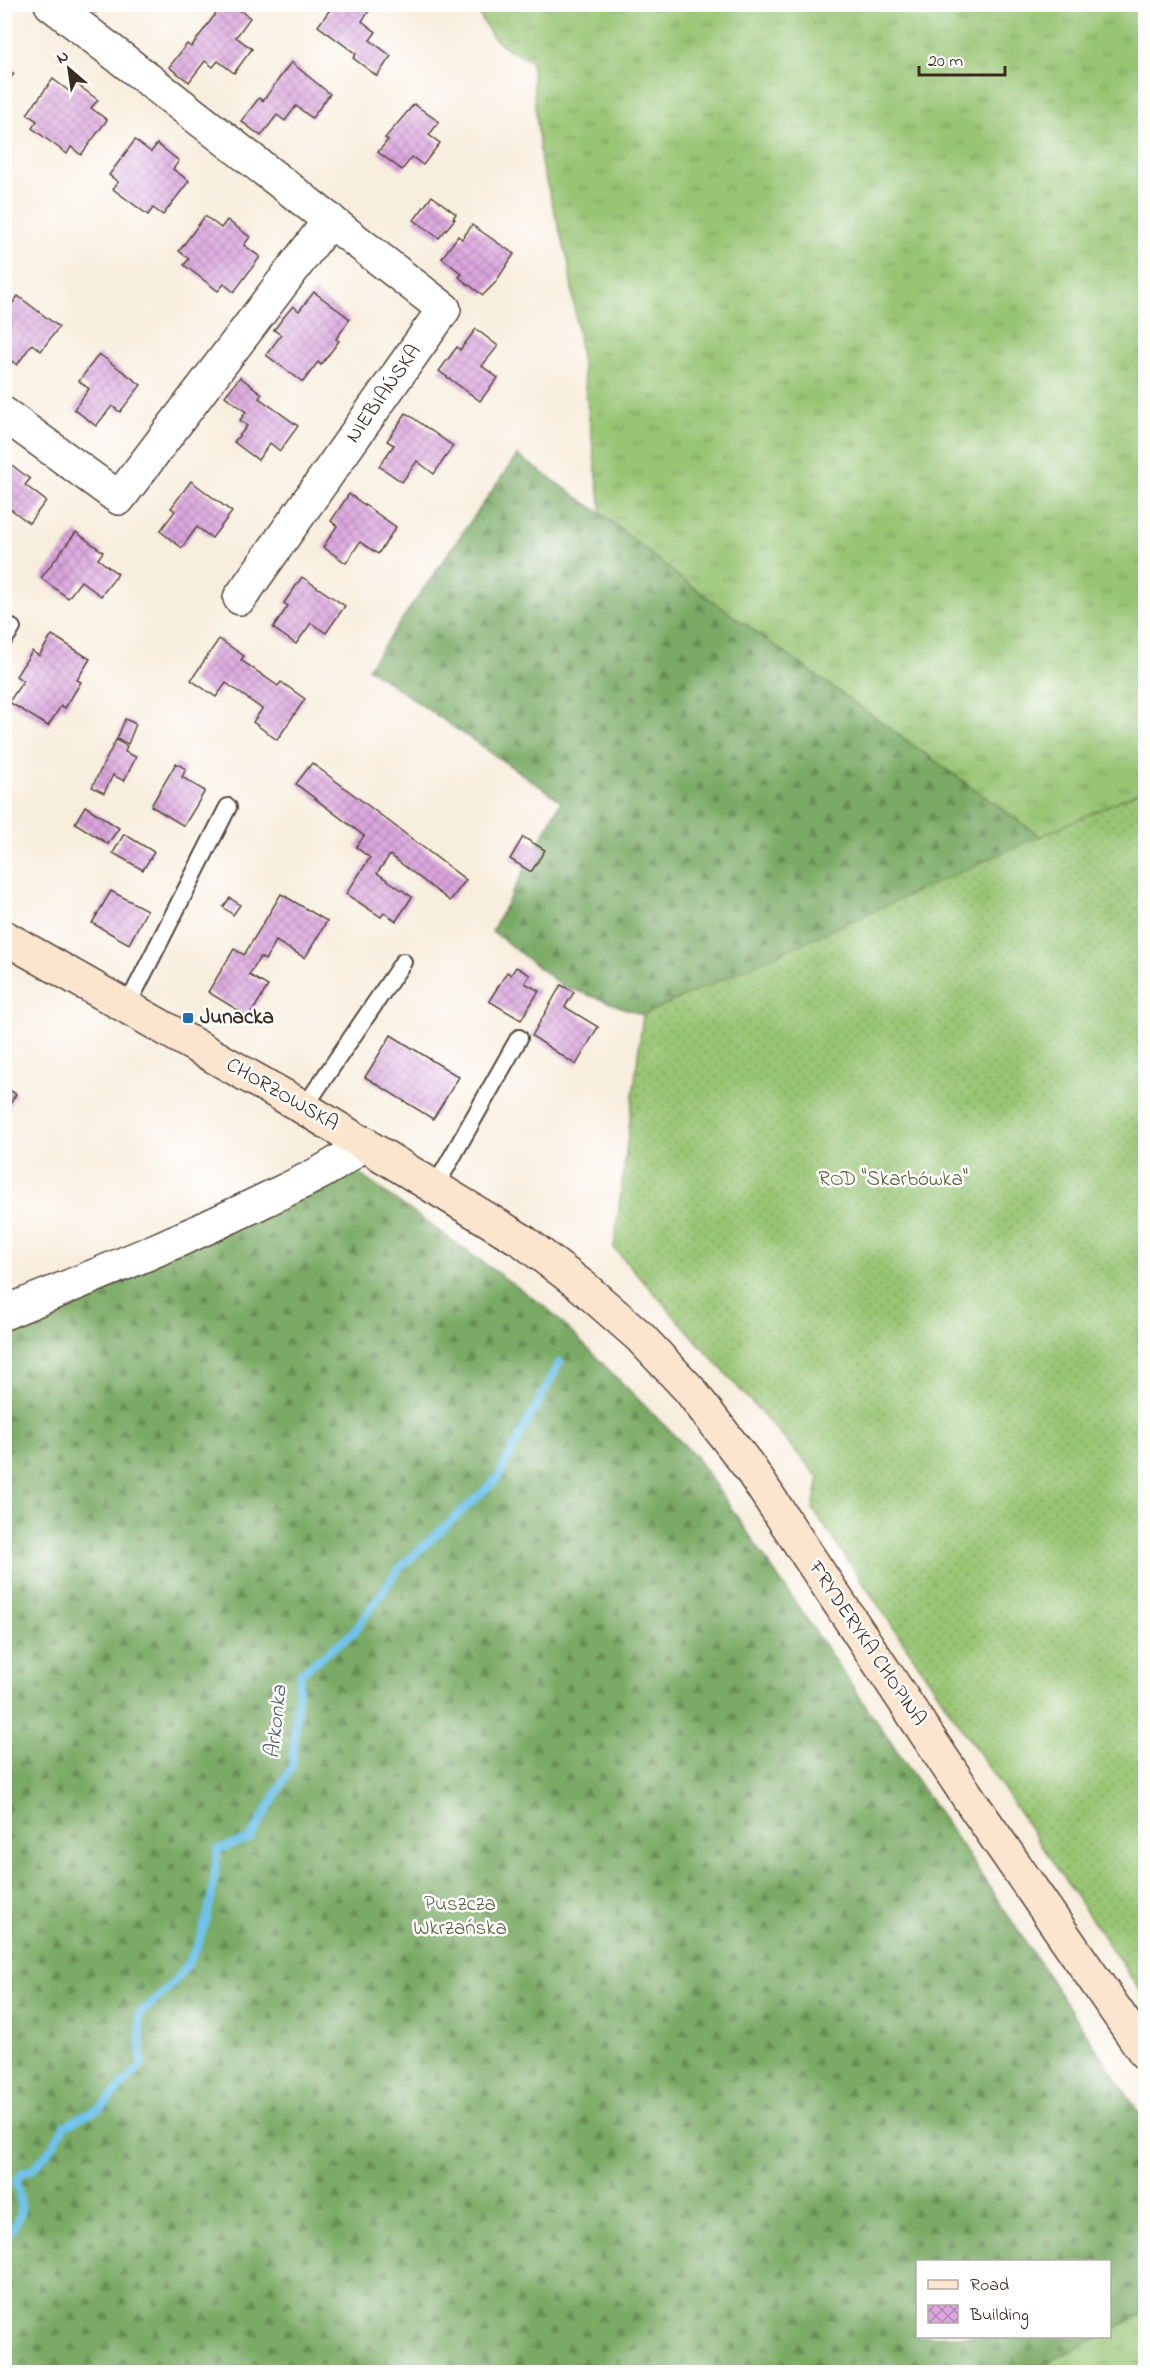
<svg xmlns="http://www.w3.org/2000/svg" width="1150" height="2377" font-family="'Indie Flower',sans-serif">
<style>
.grass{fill:url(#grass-tufts);stroke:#6a7848;stroke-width:1.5}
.forest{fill:url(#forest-firs);stroke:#5a6a42;stroke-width:1.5}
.garden{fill:url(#garden-dots);stroke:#6a7848;stroke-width:1.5}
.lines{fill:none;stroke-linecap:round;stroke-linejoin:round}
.stream{stroke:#6ec2eb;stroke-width:8}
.building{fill:url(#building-cross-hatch)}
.lane-casing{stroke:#57473b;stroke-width:20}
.street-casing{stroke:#57473b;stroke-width:36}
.secondary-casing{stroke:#57473b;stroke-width:36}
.lane{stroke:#fff;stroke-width:16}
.street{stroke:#fff;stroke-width:33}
.secondary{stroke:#fbe5cf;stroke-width:33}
.poi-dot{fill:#1f6fb2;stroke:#fff;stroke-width:2}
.labels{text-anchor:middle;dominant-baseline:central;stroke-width:5;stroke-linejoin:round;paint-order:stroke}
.street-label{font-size:21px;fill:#3b2a1e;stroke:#fff}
.poi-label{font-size:21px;font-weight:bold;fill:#3b2a1e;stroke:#fff;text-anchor:start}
.park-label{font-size:21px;fill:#5c603c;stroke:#fff}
.water-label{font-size:22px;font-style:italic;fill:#4d5f66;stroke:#fff}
</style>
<defs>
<pattern id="grass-tufts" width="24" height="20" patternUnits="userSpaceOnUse" patternTransform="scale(1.5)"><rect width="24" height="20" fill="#98c573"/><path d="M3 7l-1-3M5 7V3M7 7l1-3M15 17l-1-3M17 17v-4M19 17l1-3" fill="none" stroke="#7da05e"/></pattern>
<pattern id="forest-firs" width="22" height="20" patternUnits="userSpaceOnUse" patternTransform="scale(1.5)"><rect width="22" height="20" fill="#7aaa65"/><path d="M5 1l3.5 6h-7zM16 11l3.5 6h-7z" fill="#658b53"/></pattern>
<pattern id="garden-dots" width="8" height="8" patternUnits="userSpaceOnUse" patternTransform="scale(1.5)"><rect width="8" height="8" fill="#98c573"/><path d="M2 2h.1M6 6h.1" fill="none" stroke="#7da05e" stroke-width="1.8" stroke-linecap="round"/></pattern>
<pattern id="building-cross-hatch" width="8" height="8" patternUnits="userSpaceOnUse" patternTransform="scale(1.5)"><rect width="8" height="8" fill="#dba6de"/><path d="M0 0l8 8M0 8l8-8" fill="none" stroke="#b387b3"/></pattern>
</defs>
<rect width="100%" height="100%" fill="#fff"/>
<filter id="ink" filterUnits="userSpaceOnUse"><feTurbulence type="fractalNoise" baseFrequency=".0167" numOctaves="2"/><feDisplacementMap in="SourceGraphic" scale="12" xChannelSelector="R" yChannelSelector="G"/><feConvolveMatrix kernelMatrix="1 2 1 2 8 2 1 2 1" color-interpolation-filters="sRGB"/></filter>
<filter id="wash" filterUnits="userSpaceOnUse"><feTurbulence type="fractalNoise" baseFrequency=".008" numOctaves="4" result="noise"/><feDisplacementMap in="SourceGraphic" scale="24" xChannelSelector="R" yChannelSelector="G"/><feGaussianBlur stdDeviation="1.35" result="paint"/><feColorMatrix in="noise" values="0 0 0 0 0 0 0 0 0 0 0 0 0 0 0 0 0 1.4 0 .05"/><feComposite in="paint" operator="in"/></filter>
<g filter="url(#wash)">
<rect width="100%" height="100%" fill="#f8eede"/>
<g class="grass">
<path d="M474,5H1145V789L1041,837L679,577L602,514L568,260L541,163L531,61C495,45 492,38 474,5Z"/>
<polygon points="1145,2312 1145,2372 1029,2372 1098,2337 1110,2336 1110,2331"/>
</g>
<g class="forest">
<polygon points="517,455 602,514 679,577 1041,837 643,1015 561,985 492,931 561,801 368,668"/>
<polygon points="358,1173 548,1309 696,1457 961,1845 1145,2122 1145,2312 1110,2331 1110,2262 918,2262 918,2336 1098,2337 1029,2372 5,2372 4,1325"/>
</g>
<polygon class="garden" points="1145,789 1145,1998 813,1509 819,1478 614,1248 643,1015"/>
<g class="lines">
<path class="stream" d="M4,2239C25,2215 23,2211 16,2182L23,2172L32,2170L54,2145L64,2126L103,2106L142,2064L139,2014C203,1965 209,1924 218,1849L250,1839L292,1767L300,1674L354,1632L398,1570L497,1479L560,1362"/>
</g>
<g id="blocks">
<g class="building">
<polygon points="85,4 101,4 96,12"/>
<polygon points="223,4 232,4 250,18 236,37 252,49 234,73 218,61 213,67 205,61 189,82 169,67 187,44 191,47"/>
<polygon points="334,4 374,4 362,21 376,32 370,40 391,56 377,76 353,58 356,54 318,26"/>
<polygon points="291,62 330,94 312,118 296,106 285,121 277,115 261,136 241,121 259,98 263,101"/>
<polygon points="4,67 14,74 4,86"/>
<polygon points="53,79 69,91 75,83 86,91 98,100 91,108 107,120 81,155 71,147 67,154 32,128 37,121 27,114"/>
<polygon points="414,104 439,122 429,135 440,143 423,165 412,157 402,170 378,152 388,140 385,138"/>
<polygon points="135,140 151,152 157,144 168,152 179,161 173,169 189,181 163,215 153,208 148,215 113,189 118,182 109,175"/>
<polygon points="432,196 456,214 453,218 455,219 439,238 414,220"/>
<polygon points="205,216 221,228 227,220 250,237 244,245 260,257 234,292 224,284 218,291 184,265 189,259 179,251"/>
<polygon points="472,225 514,254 495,283 483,295 466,283 459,277 462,274 442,258 458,236 462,239"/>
<polygon points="314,292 350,319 336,339 339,341 321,365 318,362 303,382 266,355 281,335 274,330 283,318 293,306 299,311"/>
<polygon points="18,296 59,327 41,351 32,344 17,365 5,356 5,335 10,328 5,324 5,313"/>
<polygon points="476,329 498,346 482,366 498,378 480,401 439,371 457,347 460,350"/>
<polygon points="99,354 141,385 120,412 112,406 96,426 74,409 89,389 79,381"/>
<polygon points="240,377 262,394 259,398 298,426 280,451 270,443 258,460 234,442 247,426 240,420 246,412 225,396"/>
<polygon points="406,413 453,446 434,474 417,461 402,482 379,466 394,445 387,441"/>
<polygon points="4,459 30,479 25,485 46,501 29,523 8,507 4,512"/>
<polygon points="191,481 232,512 212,538 197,527 182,548 160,531 175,511 171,508"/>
<polygon points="349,494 396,527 378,554 360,542 346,563 323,547 337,526 331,521"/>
<polygon points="76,532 103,552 98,559 118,574 101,596 81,581 68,598 41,578"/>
<polygon points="302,577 345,606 326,633 311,623 296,644 273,628 288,606 284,603"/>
<polygon points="52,635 90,659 77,680 81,682 65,708 61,706 48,726 9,702 23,681 16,676 32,651 39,656"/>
<polygon points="219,639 244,656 241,660 278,686 281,682 305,699 277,740 253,722 262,709 226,683 216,697 191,680"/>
<polygon points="125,719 136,724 128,744 117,739"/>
<polygon points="116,740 127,746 125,752 136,757 124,781 113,775 104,793 92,787"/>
<polygon points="176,763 186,769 182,777 205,791 184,826 151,806"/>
<polygon points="312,763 466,880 450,901 390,855 377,873 412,897 396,921 384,913 381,917 346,894 370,858 356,847 364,836 296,784"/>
<polygon points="85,806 119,828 108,844 75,823"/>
<polygon points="124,834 154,852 143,870 113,853"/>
<polygon points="523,837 545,850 531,872 510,859"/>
<polygon points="111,891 147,910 129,944 92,923"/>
<polygon points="281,894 327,921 305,958 276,941 265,960 260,957 249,975 268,986 249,1017 208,992 234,949 244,955"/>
<polygon points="230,898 240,905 233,915 223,907"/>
<polygon points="516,967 530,975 525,983 539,991 521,1020 489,1001 507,972 511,975"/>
<polygon points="561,985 574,992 565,1007 598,1027 576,1065 532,1036"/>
<polygon points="391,1035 459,1077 433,1119 365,1077"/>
<polygon points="4,1087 16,1094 4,1114"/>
</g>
</g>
</g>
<g filter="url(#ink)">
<use href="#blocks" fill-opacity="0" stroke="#57473b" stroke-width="1.5"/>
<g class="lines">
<defs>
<g id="lane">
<polyline points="4,639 12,628"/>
<polyline points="127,1006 228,807"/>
<polyline points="314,1093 403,962"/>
<polyline points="435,1187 519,1038"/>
</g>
<g id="street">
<polyline points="51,4 444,309 240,598"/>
<polyline points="4,414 119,498 330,220"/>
<path d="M4,1313C92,1277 180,1242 265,1200C300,1183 334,1169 364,1143"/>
</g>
<polyline id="secondary" points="4,937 296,1103 523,1241 582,1286 639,1336 689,1389 749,1467 972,1803 1146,2054"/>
</defs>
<use href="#lane" class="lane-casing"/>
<use href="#street" class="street-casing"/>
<use href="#secondary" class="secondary-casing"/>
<use href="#lane" class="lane"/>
<use href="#street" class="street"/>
<use href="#secondary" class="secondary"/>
</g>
</g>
<rect class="poi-dot" x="182" y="1012" width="12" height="12" rx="3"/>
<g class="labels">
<g class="street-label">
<text transform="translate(384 394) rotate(-55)">NIEBIAŃSKA</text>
<text transform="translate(282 1095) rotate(30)">CHORZOWSKA</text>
<text transform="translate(867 1644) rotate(56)">FRYDERYKA CHOPINA</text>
</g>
<g class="poi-label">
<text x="200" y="1018">Junacka</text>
</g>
<g class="park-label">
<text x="893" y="1180">ROD "Skarbówka"</text>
<text x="460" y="1905">Puszcza<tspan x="460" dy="24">Wkrzańska</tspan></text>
</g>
<g class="water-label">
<text transform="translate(277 1722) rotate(-84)">Arkonka</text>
</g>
</g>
<rect width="1150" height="2377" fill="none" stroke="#fff" stroke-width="24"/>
<rect x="916" y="2260" width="195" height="78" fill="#ffffff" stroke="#b1aaa5" stroke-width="1.5"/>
<rect x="928" y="2280" width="30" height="9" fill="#fbe5cf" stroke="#b1aaa5" stroke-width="1.5"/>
<text x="970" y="2290" font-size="18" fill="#3b2a1e">Road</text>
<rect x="928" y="2305" width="30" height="18" fill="url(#building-cross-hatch)" stroke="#b1aaa5" stroke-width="1.5"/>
<text x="970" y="2320" font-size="18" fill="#3b2a1e">Building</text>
<g transform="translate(69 69) rotate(331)" stroke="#ffffff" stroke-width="4.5" paint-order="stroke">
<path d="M0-4.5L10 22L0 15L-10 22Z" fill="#3b2a1e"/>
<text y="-9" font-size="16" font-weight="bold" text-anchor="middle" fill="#3b2a1e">N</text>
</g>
<path d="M919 66v9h86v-9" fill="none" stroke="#3b2a1e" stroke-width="3"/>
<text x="928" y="66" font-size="18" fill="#3b2a1e" stroke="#ffffff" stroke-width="4.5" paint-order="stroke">20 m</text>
</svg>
